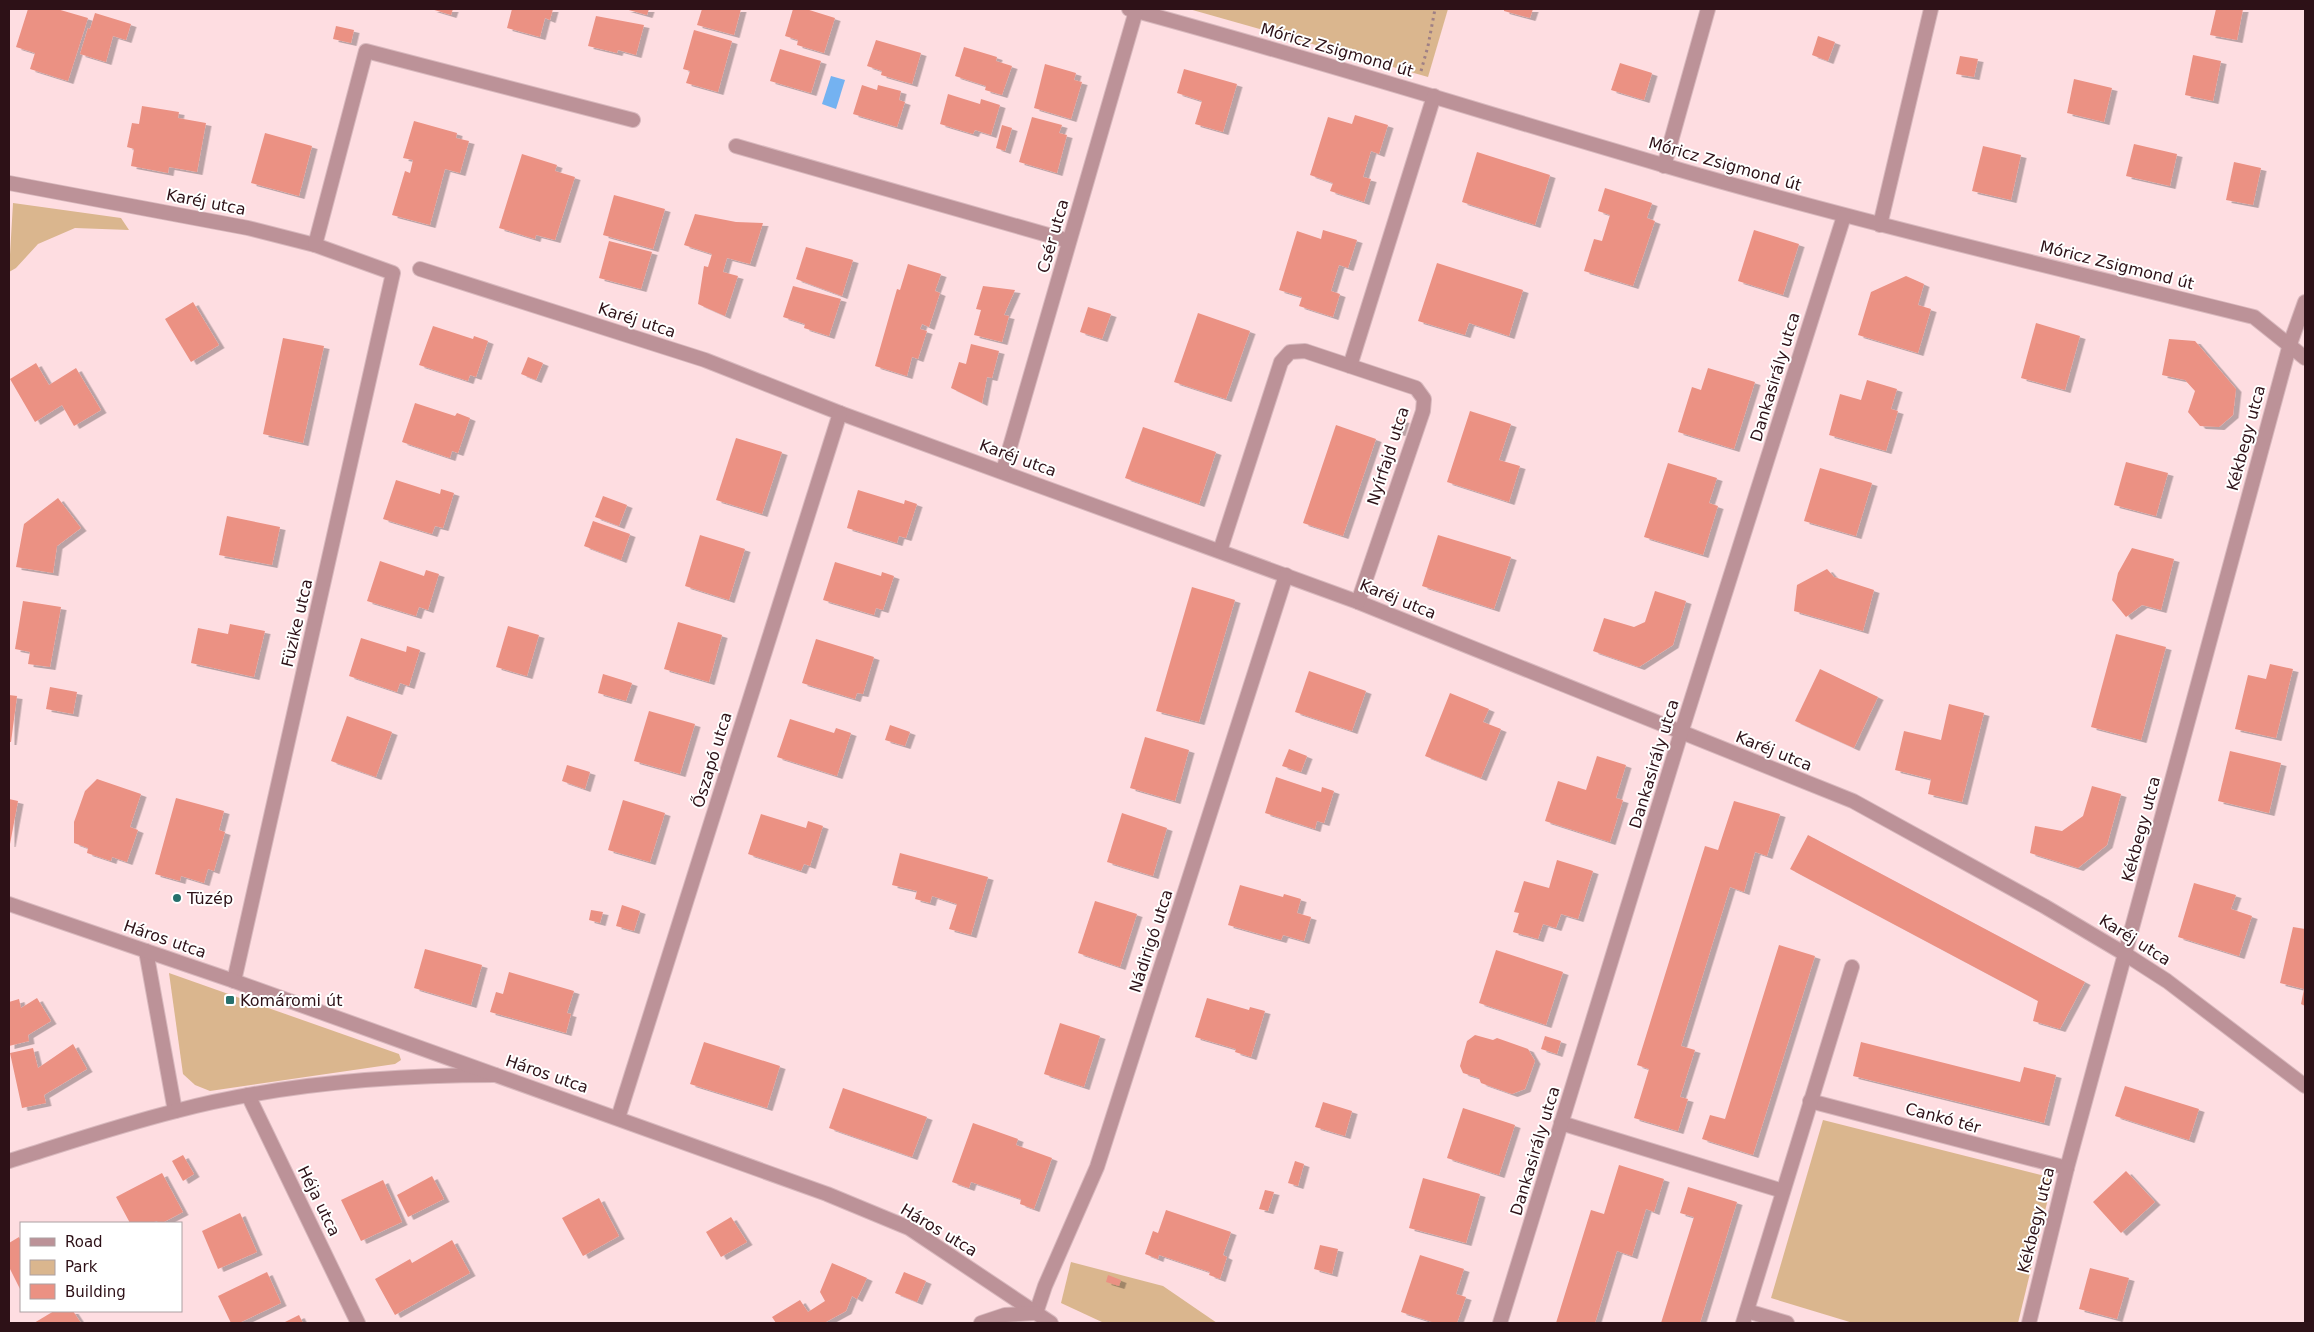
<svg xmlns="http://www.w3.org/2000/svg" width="2314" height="1332" font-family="'DejaVu Sans',sans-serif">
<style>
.green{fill:#dab68e}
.water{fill:#74b2f1}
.building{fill:#eb9183;filter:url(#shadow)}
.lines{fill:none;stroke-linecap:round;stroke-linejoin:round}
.service-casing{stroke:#d8b8bd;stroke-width:16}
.minor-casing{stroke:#d8b8bd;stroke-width:16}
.tertiary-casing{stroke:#d8b8bd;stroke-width:16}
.path{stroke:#9f8085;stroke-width:3;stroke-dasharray:2.5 4;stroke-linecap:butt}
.service{stroke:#bc9298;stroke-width:14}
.minor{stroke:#bc9298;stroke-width:14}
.tertiary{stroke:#bc9298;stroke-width:14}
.poi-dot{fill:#26706c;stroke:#fff;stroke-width:2}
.labels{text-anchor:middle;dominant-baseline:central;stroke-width:4;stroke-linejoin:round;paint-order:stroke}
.street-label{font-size:16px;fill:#2d1117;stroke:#fff}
.poi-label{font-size:16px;fill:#2d1117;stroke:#fff;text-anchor:start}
</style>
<defs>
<filter id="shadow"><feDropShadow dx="5.5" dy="3" stdDeviation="0" flood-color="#0004"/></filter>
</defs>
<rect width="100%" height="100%" fill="#fedde1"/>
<g class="green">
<polygon points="1189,9 1448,9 1428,77"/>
<polygon points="13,203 121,218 129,230 75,228 38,244 16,268 9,272"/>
<polygon points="169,973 399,1054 401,1060 395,1064 210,1091 195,1085 183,1074"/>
<polygon points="1823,1120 2053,1178 2018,1323 1853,1323 1771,1298"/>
<polygon points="1071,1262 1163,1286 1217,1323 1104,1323 1061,1303"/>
</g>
<polygon class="water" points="831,76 845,80 836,109 822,104"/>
<g class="building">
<polygon points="28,9 57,9 88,18 68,81 30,69 35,53 16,47"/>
<polygon points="431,9 453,9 451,15"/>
<polygon points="512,9 553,9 550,20 545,18 540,37 507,28"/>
<polygon points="625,9 649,9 647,15"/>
<polygon points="702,9 741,9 734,35 697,25"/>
<polygon points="793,9 806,9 835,18 824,53 797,45 798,40 785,36"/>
<polygon points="1504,9 1533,9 1530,18 1504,11"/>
<polygon points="2216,9 2243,9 2237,40 2210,35"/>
<polygon points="95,13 131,24 126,40 113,36 106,62 80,54 88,28 90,29"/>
<polygon points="596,16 644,25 636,55 618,50 617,53 588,46"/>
<polygon points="336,26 354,30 351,43 333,39"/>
<polygon points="694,30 732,41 718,92 686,83 690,71 683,69"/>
<polygon points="1818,36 1835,42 1828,61 1812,55"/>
<polygon points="876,40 921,53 912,84 881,75 882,71 867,66"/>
<polygon points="964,47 997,57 996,61 1012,66 1002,95 985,90 986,86 955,76"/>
<polygon points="780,49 821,61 811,93 770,81"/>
<polygon points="2193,55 2221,61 2213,101 2185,95"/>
<polygon points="1960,56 1978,59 1974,77 1956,74"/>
<polygon points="1620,63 1652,73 1644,100 1611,90"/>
<polygon points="1045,64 1076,73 1074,80 1082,82 1071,119 1034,108"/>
<polygon points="1184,69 1237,84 1223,132 1195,124 1202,101 1177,93"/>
<polygon points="2074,79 2112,88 2104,122 2067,113"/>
<polygon points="862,85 877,90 878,85 901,91 899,100 905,102 897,127 853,114"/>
<polygon points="948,94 980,104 981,99 1000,105 991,135 975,130 973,134 940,124"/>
<polygon points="142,106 179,112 178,118 206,123 197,172 169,167 168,173 131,166 134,149 127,147 132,123 139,124"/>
<polygon points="1355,115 1388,125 1379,154 1371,151 1363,177 1371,179 1364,202 1330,191 1333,183 1310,175 1328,117 1352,124"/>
<polygon points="1032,117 1062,125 1059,133 1067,135 1057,173 1019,162"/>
<polygon points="414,121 457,133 456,138 469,141 460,173 445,169 430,225 392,215 405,171 410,173 413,160 403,158"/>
<polygon points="1002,125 1012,128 1005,151 996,148"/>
<polygon points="265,133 312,146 299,196 251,183"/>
<polygon points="2134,144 2177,154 2170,186 2126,176"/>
<polygon points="1983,146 2021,155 2011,200 1972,191"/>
<polygon points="1477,152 1550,175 1535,225 1462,202"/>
<polygon points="522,154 557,165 555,171 575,177 555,240 536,235 535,239 499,228"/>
<polygon points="2234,162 2261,168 2253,205 2226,200"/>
<polygon points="1605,188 1652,203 1647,218 1655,221 1633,286 1584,271 1594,239 1602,241 1610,215 1598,211"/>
<polygon points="614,195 665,209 653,249 603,235"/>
<polygon points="695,214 736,222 763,223 750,264 727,258 723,272 738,276 725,316 698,304 704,266 708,267 712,254 684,245"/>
<polygon points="1323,230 1357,240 1348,268 1339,265 1331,291 1340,294 1333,317 1299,306 1302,297 1279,290 1297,231 1321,239"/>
<polygon points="1754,230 1799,244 1783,295 1738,281"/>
<polygon points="609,241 652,252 641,289 599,278"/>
<polygon points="806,247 853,260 842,296 796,279"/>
<polygon points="1437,263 1523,290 1509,336 1469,323 1465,335 1418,321"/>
<polygon points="908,264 941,274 935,291 940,293 929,327 922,324 920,329 927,331 918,359 912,357 907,376 875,366 897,289 900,290"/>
<polygon points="1906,276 1924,284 1918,305 1931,309 1918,353 1858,335 1871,292"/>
<polygon points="793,286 841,299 829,336 804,328 805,324 783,317"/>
<polygon points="983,286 1015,290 1004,315 1009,316 1002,342 974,335 981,310 976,309"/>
<polygon points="193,302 219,345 191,362 165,319"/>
<polygon points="1088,307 1111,314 1102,339 1080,332"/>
<polygon points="1198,313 1250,331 1226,399 1174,382"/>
<polygon points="2036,323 2080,336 2065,390 2021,378"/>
<polygon points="433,326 473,339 474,336 488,341 476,377 470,375 468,381 419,365"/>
<polygon points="283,338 324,346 303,443 263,434"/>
<polygon points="2169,339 2195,341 2236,389 2233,415 2219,427 2200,426 2188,412 2195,391 2185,380 2162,375"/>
<polygon points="971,344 999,351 992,378 987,377 982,403 951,388 959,362 966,364"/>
<polygon points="528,357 543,363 536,380 521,374"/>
<polygon points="36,363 49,385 76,368 101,410 74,426 62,405 35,422 10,379"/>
<polygon points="1708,368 1755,382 1734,449 1678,432 1692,387 1701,390"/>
<polygon points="1867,380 1897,389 1891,409 1898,411 1886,451 1829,435 1840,394 1861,400"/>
<polygon points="415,403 455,416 457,413 470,418 458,453 452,451 450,458 402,442"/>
<polygon points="1470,411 1511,424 1499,460 1520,466 1509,502 1447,482"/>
<polygon points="1395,418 1404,420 1400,433 1391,431"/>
<polygon points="1336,425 1376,439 1343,536 1303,523"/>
<polygon points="1143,427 1216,452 1199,504 1125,478"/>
<polygon points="736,438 782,452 762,514 716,500"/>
<polygon points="2126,462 2168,473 2156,516 2114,505"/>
<polygon points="1668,463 1717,478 1709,503 1718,506 1703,555 1644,537"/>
<polygon points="1820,468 1872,483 1856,536 1804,521"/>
<polygon points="396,480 440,494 441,489 454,493 443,528 435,526 432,534 383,519"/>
<polygon points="858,490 904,504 905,500 917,504 906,538 899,536 897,543 847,528"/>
<polygon points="603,496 627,505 619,526 595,517"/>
<polygon points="58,498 81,528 57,546 53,573 16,567 24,524"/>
<polygon points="227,516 280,527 272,565 219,555"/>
<polygon points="593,521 630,534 621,560 584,546"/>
<polygon points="700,535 745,549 729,600 685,586"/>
<polygon points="1438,535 1511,557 1494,609 1422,586"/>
<polygon points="2132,548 2174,559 2161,610 2142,605 2126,617 2112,600 2118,573"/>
<polygon points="380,561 424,576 426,570 439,574 428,610 419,607 416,616 367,601"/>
<polygon points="835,562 881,576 882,572 894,576 883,610 876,608 874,615 823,600"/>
<polygon points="1827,569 1834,577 1874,590 1863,631 1794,611 1797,585"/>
<polygon points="1192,587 1235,600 1199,722 1156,711"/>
<polygon points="1655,591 1686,601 1673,645 1639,667 1593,651 1604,618 1634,627 1645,622"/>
<polygon points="23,601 61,607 50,667 28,664 30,652 15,649"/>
<polygon points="678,622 722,635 709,682 664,669"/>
<polygon points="230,624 265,631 254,677 191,663 198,628 228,634"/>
<polygon points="508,626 539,635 527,676 496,667"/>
<polygon points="2116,634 2166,647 2141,740 2091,727"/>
<polygon points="361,638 406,652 407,646 420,650 409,686 400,683 397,692 349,676"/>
<polygon points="816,639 874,657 863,694 857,693 855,699 802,683"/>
<polygon points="2270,664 2293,669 2276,738 2235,729 2248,675 2266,679"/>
<polygon points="1820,669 1878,697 1854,748 1795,721"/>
<polygon points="1309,671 1366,691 1352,731 1295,712"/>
<polygon points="603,674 632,683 626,701 598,693"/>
<polygon points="50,687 77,692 73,714 46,709"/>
<polygon points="1450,693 1489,709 1483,722 1501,729 1481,778 1425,756"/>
<polygon points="9,695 17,696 11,742 9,742"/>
<polygon points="1949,704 1984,713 1962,802 1928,794 1931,779 1895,770 1904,731 1941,740"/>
<polygon points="649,711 695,724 680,774 634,761"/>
<polygon points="347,716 392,732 376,777 331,761"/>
<polygon points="790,719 834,733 836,728 851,733 837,776 777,757"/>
<polygon points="890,725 910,732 905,746 885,740"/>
<polygon points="1145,737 1189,750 1175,801 1130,788"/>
<polygon points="1289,749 1307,756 1301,772 1282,766"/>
<polygon points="2230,751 2281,763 2269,813 2218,801"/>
<polygon points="1597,756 1626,765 1616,798 1623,800 1610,842 1545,821 1558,781 1586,790"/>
<polygon points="567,765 590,772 585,789 562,781"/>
<polygon points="1276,777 1321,792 1322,787 1334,791 1324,823 1317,821 1315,829 1265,813"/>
<polygon points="97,779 141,794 130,827 138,830 127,862 112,857 111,861 87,853 88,848 74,843 74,822 85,791"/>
<polygon points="2092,786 2121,794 2107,845 2078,868 2030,853 2035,826 2062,831 2083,816"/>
<polygon points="176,798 224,811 219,830 225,832 214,871 208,869 204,883 181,876 180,881 155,874"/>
<polygon points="9,799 18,801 10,844 9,844"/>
<polygon points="623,800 665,813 650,862 608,850"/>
<polygon points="1734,801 1780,814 1767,856 1755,852 1744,892 1730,887 1681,1046 1695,1050 1680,1097 1688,1099 1678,1131 1634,1118 1649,1069 1637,1065 1705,846 1718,850"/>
<polygon points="1122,813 1167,828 1153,876 1107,862"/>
<polygon points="761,814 806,828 808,821 823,826 810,866 804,864 801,871 748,854"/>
<polygon points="1808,835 2085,982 2060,1029 2033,1021 2038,1001 1790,869"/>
<polygon points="900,853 988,877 971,935 949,929 957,904 932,896 930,903 915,899 917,891 892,885"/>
<polygon points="1557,860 1593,871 1578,919 1561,914 1556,928 1543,924 1538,939 1513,932 1519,913 1514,912 1524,881 1549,888"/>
<polygon points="2194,883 2236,895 2231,909 2252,916 2239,956 2178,937"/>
<polygon points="1240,885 1283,897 1284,894 1301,899 1297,913 1311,917 1304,941 1283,935 1281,940 1228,925"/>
<polygon points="1095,901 1137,914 1120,967 1078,953"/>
<polygon points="622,905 640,911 634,931 616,926"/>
<polygon points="591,910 603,912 600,923 589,920"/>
<polygon points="2293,927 2305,929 2305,1006 2301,1004 2304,989 2280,983"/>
<polygon points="1779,945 1815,956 1753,1155 1702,1139 1710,1115 1725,1119"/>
<polygon points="425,949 482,965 471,1005 414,988"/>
<polygon points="1496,950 1563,972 1546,1025 1479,1003"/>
<polygon points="509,972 574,991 567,1013 571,1014 566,1033 490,1012 496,992 503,994"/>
<polygon points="37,998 51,1021 28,1035 29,1041 9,1046 9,1002 19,999 21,1008"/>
<polygon points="1207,998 1249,1010 1250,1007 1265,1011 1251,1057 1235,1052 1236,1049 1195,1037"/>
<polygon points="1060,1023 1100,1036 1084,1087 1044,1074"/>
<polygon points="1475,1035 1493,1040 1497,1038 1528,1049 1535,1061 1525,1089 1512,1094 1481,1083 1479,1078 1463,1073 1460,1066 1467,1041"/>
<polygon points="1545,1036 1561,1041 1557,1054 1541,1049"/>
<polygon points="704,1042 780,1066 767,1108 690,1084"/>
<polygon points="1861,1042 2020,1082 2024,1067 2056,1075 2044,1123 1853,1076"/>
<polygon points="73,1044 87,1069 44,1095 46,1103 22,1108 10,1053 33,1048 38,1068"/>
<polygon points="2125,1086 2199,1109 2189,1140 2115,1116"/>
<polygon points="843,1088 927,1117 912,1157 829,1128"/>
<polygon points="1323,1102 1352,1111 1345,1136 1315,1127"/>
<polygon points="1463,1108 1515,1125 1499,1175 1447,1158"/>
<polygon points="973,1123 1018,1139 1016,1145 1052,1158 1034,1209 1020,1204 1021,1199 971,1182 969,1188 952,1182"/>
<polygon points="183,1155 194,1174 183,1181 172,1161"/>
<polygon points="1295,1161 1304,1164 1298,1186 1288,1183"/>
<polygon points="1619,1165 1664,1179 1654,1212 1646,1209 1632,1256 1617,1251 1595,1323 1556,1323 1591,1210 1604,1214"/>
<polygon points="2126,1171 2155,1202 2121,1233 2093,1202"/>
<polygon points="162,1173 183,1212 162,1223 158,1223 157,1221 151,1223 130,1223 116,1197"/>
<polygon points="432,1176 444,1199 408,1217 397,1195"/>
<polygon points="1423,1178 1480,1194 1466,1243 1409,1228"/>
<polygon points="383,1180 402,1222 361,1241 341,1200"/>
<polygon points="1688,1187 1737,1202 1700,1323 1661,1323 1694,1217 1680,1213"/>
<polygon points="1265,1190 1274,1192 1268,1211 1259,1209"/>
<polygon points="599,1198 619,1236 583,1256 562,1218"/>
<polygon points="1166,1210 1231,1232 1223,1255 1227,1257 1220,1279 1209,1275 1210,1272 1159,1255 1158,1259 1145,1254 1153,1231 1158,1233"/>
<polygon points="240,1213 257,1252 218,1269 202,1231"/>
<polygon points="731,1217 747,1242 721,1257 706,1232"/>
<polygon points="19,1237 21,1241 21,1291 9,1267 9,1243"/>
<polygon points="452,1240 470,1273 395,1315 375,1279 410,1259 412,1263"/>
<polygon points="1320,1245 1338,1249 1332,1274 1314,1269"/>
<polygon points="1420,1255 1464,1269 1456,1294 1466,1297 1457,1323 1435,1323 1401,1312"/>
<polygon points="832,1263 867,1278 857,1299 852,1296 846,1311 824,1323 776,1323 772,1317 800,1300 808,1312 825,1301 820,1292"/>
<polygon points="2090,1268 2129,1278 2117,1319 2079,1309"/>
<polygon points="267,1272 281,1303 239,1323 231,1323 218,1296"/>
<polygon points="904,1272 926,1281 917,1302 895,1293"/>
<polygon points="1108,1275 1121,1280 1119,1286 1106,1282"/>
<polygon points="54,1311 73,1311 81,1323 34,1323"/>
<polygon points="299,1315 303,1323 283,1323"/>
</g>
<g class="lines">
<defs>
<g id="service">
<polyline points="1664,166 1708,9"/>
<polyline points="1880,225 1931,9"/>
</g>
<g id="minor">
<path d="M1129,9C1308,57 1485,113 1663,165C1859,222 2057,268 2254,317L2305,358"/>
<polyline points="736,146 1069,241"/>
<polyline points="9,183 248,228 315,245 393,273 234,981"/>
<polyline points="315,245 366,51 633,120"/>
<polyline points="420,269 705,360 840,413 1358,602 1853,801 2044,906 2125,954 2167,981 2305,1086"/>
<polyline points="1350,366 1416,388 1424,399 1423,411 1358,602"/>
<polyline points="1003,471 1136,11"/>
<polyline points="1220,551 1281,362 1290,352 1305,351 1350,366 1434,96"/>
<polyline points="146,951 175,1111"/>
<polyline points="248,1095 358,1323"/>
<polyline points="1810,1101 2067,1168"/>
<polyline points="618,1118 840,413"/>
<polyline points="1561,1123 1783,1191"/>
<path d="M9,1161C64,1144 120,1125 176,1111C279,1084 388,1075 495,1075"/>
<polyline points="1747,1311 1787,1323"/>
<polyline points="1036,1313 1045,1286 1097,1167 1286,575"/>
<polyline points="1500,1323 1681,733 1844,216"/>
<polyline points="1743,1323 1852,967"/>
<polyline points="2029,1323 2067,1168 2290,344 2305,302"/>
</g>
<g id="tertiary">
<polyline points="9,904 234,981 827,1194 909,1228 1051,1323"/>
<polyline points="981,1323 1005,1315 1036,1313"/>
</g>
</defs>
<use href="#service" class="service-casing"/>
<use href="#minor" class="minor-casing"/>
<use href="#tertiary" class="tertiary-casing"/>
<polyline class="path" points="1421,71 1428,46 1435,9"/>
<use href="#service" class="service"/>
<use href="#minor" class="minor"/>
<use href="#tertiary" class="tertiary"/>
</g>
<g class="poi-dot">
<circle cx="177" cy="898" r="5"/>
<rect x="225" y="995" width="10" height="10" rx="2.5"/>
</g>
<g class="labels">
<g class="street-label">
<text transform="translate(1337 50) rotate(16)">Móricz Zsigmond út</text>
<text transform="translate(1725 164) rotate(16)">Móricz Zsigmond út</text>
<text transform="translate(206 202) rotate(11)">Karéj utca</text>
<text transform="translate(1053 236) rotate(-74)">Csér utca</text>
<text transform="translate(2117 265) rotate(14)">Móricz Zsigmond út</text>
<text transform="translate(637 320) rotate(18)">Karéj utca</text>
<text transform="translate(1775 377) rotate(-73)">Dankasirály utca</text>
<text transform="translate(2246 438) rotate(-75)">Kékbegy utca</text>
<text transform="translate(1388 456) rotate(-72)">Nyírfajd utca</text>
<text transform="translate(1018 458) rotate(20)">Karéj utca</text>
<text transform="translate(1398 599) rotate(22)">Karéj utca</text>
<text transform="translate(297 623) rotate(-77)">Füzike utca</text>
<text transform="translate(1774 751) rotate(22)">Karéj utca</text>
<text transform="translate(712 760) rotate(-73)">Őszapó utca</text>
<text transform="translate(1654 764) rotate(-73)">Dankasirály utca</text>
<text transform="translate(2141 829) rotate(-75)">Kékbegy utca</text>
<text transform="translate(165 939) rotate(19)">Háros utca</text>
<text transform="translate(2135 940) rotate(32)">Karéj utca</text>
<text transform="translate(1151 941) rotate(-72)">Nádirigó utca</text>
<text transform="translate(547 1074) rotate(19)">Háros utca</text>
<text transform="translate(1943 1118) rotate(15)">Cankó tér</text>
<text transform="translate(1535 1151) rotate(-73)">Dankasirály utca</text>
<text transform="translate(319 1201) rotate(64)">Héja utca</text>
<text transform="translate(2036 1220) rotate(-76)">Kékbegy utca</text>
<text transform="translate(939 1230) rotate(31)">Háros utca</text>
</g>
<g class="poi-label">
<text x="187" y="898">Tüzép</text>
<text x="240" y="1000">Komáromi út</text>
</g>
</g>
<rect width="2314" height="1332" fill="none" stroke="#2d1117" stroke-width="20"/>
<rect x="20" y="1222" width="162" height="90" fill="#ffffff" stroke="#aba0a2"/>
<rect x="30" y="1238" width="25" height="8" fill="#bc9298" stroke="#aba0a2"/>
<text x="65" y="1247" font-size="15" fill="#2d1117">Road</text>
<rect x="30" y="1260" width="25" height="15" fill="#dab68e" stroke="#aba0a2"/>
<text x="65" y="1272" font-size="15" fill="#2d1117">Park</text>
<rect x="30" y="1284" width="25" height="15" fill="#eb9183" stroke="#aba0a2"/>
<text x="65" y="1297" font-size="15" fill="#2d1117">Building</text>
</svg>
